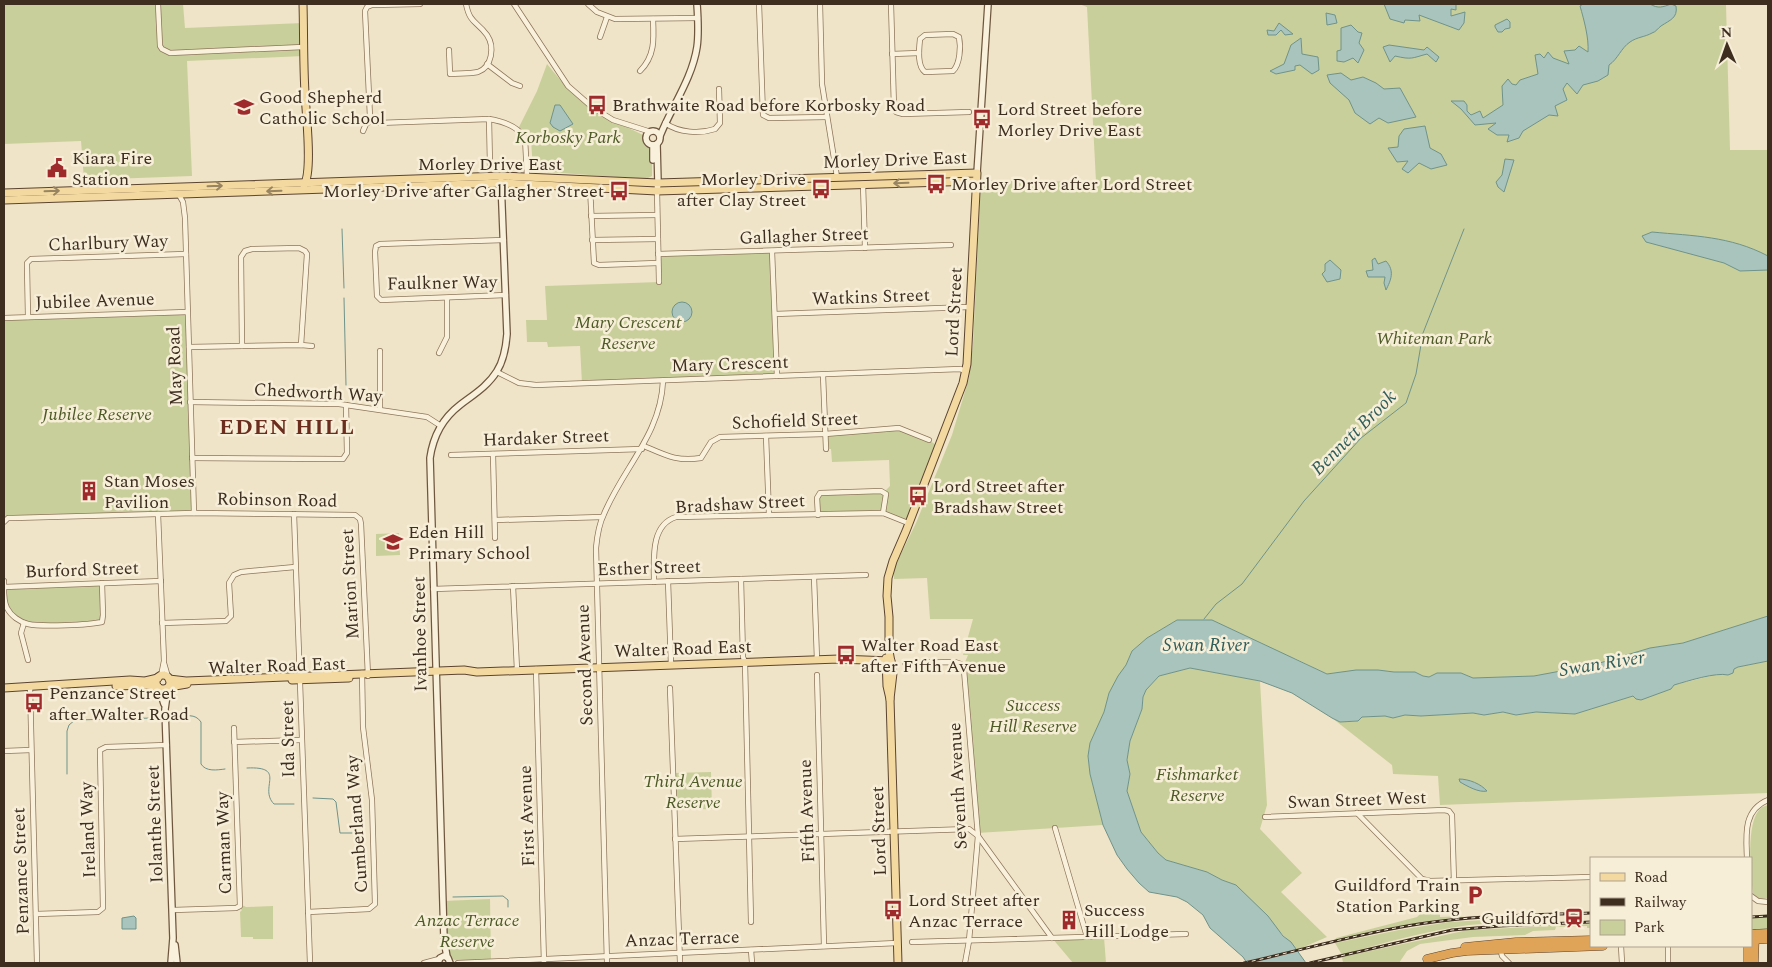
<svg xmlns="http://www.w3.org/2000/svg" width="1772" height="967" font-family="Spectral,serif">
<style>
.green{fill:#c9cf9b;fill-rule:evenodd}
.water{fill:#a9c4bc;stroke:#6f938a}
.pier{fill:#f0e4c8}
.lines{fill:none;stroke-linecap:round;stroke-linejoin:round}
.stream{stroke:#6f938a;stroke-width:1}
.street-casing{stroke:#8d765c;stroke-width:6}
.secondary-casing{stroke:#6f573f;stroke-width:8}
.primary-casing{stroke:#5b4430;stroke-width:9}
.highway-casing{stroke:#5b4430;stroke-width:9}
.street{stroke:#faf1dc;stroke-width:4.5}
.secondary{stroke:#faf1dc;stroke-width:5.5}
.primary{stroke:#f3d9a0;stroke-width:7}
.highway{stroke:#e0a458;stroke-width:8}
.rail-casing{stroke:#3d2e20;stroke-width:3}
.rail{stroke:#f7eed8;stroke-width:1;stroke-dasharray:4;stroke-linecap:butt}
.oneway{stroke:#988460}
.labels{text-anchor:middle;dominant-baseline:central;stroke-width:5;stroke-linejoin:round;paint-order:stroke}
.poi-label{font-size:18px;fill:#3d2e20;stroke:#f7eed8;text-anchor:start}
.park-label{font-size:18px;font-style:italic;fill:#4d5a26;stroke:#f7eed8}
.street-label{font-size:18px;fill:#3d2e20;stroke:#f7eed8}
.water-label{font-size:19px;font-style:italic;fill:#2f5d5a;stroke:#f7eed8}
.district-label{font-size:22px;font-weight:bold;letter-spacing:1px;fill:#6b2e1e;stroke:#f7eed8}
</style>
<rect width="100%" height="100%" fill="#f0e4c8"/>
<g class="green">
<polygon points="4,4 183,4 185,28 303,23 304,56 187,61 192,176 84,180 81,141 4,144"/>
<polygon points="1079,4 1726,4 1730,150 1768,150 1768,616 1683,643 1650,648 1593,665 1557,673 1534,676 1473,678 1461,673 1437,673 1429,677 1423,676 1415,672 1394,672 1378,670 1327,674 1296,659 1177,620 1147,638 1132,651 1126,665 1109,693 1104,712 1090,743 1088,757 1090,774 1103,825 977,833 963,667 968,655 963,655 973,619 930,619 927,578 894,579 894,568 916,523 952,435 969,378 973,344 981,180 1096,182 1087,7"/>
<polygon points="547,64 567,88 598,113 643,135 652,147 652,176 646,179 533,171 531,139 528,134 519,127 537,91"/>
<path d="M772,251L777,376L582,384L580,346L548,347L547,342H527L526,320H547L545,286L659,282L658,254ZM674,308L691,315L687,320L678,321L673,314Z"/>
<polygon points="187,312 194,513 4,518 4,318"/>
<polygon points="899,428 929,440 939,447 908,523 883,513 818,515 817,498 820,493 884,492 890,486 889,460 832,462 831,449 826,449 825,434"/>
<polygon points="399,533 400,555 376,556 376,534"/>
<polygon points="102,583 102,622 37,625 24,623 7,609 4,587"/>
<polygon points="1768,661 1768,793 1440,805 1438,776 1393,774 1392,765 1332,718 1340,722 1351,722 1358,721 1362,717 1385,716 1393,718 1405,715 1421,716 1473,713 1484,715 1503,712 1517,715 1536,712 1575,714 1633,696 1671,689 1674,685 1722,673 1738,667"/>
<polygon points="1190,668 1260,681 1267,805 1260,829 1302,873 1281,892 1327,937 1297,950 1236,885 1222,880 1207,872 1166,860 1158,853 1141,832 1127,791 1130,774 1127,761 1130,741 1142,709 1143,697 1146,690 1159,676"/>
<polygon points="711,772 712,809 674,810 673,773"/>
<path d="M1768,805V898L1760,899L1753,894C1751,876 1745,821 1761,808C1763,806 1766,806 1768,805Z"/>
<polygon points="490,899 491,961 467,962 449,959 443,901"/>
<polygon points="240,904 246,907 273,906 273,939 253,939 253,937 241,937 240,912 242,910 238,907"/>
<polygon points="1430,904 1440,909 1440,917 1464,916 1381,929 1335,941 1336,938 1417,917"/>
<path d="M1542,917V922C1518,923 1493,923 1469,925C1426,931 1383,943 1342,955L1335,943L1399,930L1449,922Z"/>
<polygon points="1751,918 1768,918 1768,931 1751,932"/>
<polygon points="1591,924 1591,928 1587,928 1587,926 1556,927 1555,930 1533,931 1525,935 1473,937 1420,944 1407,951 1399,963 1343,963 1342,957 1468,930"/>
<polygon points="1104,937 1106,963 1073,963 1052,938"/>
</g>
<g class="water">
<polygon points="1384,4 1456,4 1456,10 1451,9 1451,16 1465,12 1464,23 1459,30 1419,15 1420,21 1405,20 1404,23 1390,19"/>
<path d="M1583,4H1650C1658,9 1663,7 1671,4L1676,6C1678,18 1670,20 1661,26C1658,28 1656,32 1652,33C1645,37 1637,37 1630,42C1621,48 1618,59 1609,65L1608,75L1598,81L1583,85L1577,94L1567,83L1563,89L1567,100L1555,106L1558,116L1549,115L1523,131L1519,138L1507,142L1509,135H1497L1488,129L1496,123L1475,125L1461,109L1451,101H1464L1467,105V111L1471,115L1480,111L1483,118L1503,105L1502,86L1508,79L1512,84L1516,85L1520,80L1538,74L1535,55L1540,54L1544,58L1548,52L1553,58L1569,64L1564,51L1575,50L1579,46L1588,52C1589,38 1584,20 1580,6Z"/>
<polygon points="1326,13 1335,15 1337,23 1327,25"/>
<polygon points="1507,19 1510,22 1510,28 1505,29 1502,32 1498,32 1495,27 1495,25"/>
<polygon points="1279,23 1293,34 1285,35 1281,30 1276,35 1268,35 1267,30 1274,31"/>
<polygon points="1351,25 1358,32 1362,33 1359,43 1364,50 1358,63 1353,58 1344,62 1337,61 1337,51 1341,50 1341,28"/>
<polygon points="1301,38 1302,54 1318,57 1319,70 1312,74 1300,65 1295,66 1295,70 1276,74 1270,71 1284,64 1291,45"/>
<path d="M1389,45L1424,50L1427,47L1439,57L1436,62L1427,54C1412,58 1412,60 1395,56L1390,62L1383,47Z"/>
<polygon points="1341,73 1351,80 1363,77 1376,83 1384,89 1400,88 1416,117 1388,123 1379,118 1370,124 1355,113 1349,100 1330,83 1327,75"/>
<polygon points="555,105 560,105 573,124 560,131 553,127 550,123"/>
<polygon points="1425,126 1430,148 1441,154 1447,165 1431,169 1419,163 1408,173 1402,169 1408,161 1397,162 1388,148 1398,147 1399,136 1404,129"/>
<polygon points="1505,159 1514,160 1504,192 1498,187 1496,182 1502,175"/>
<path d="M1652,232C1694,236 1730,236 1768,256V270L1740,271L1724,263L1646,242L1642,236Z"/>
<path d="M1375,258L1378,264L1386,261C1395,271 1391,280 1386,290L1384,283L1385,277H1368L1366,271L1373,270L1372,260Z"/>
<polygon points="1330,260 1341,270 1340,279 1327,282 1322,274 1325,271 1325,264"/>
<circle cx="682" cy="312" r="10"/>
<path d="M1768,616V661L1738,667L1734,669L1733,673L1728,675C1716,672 1688,681 1674,685L1671,689L1641,700L1636,699L1633,696L1575,714L1536,712L1516,715L1503,712L1484,715L1473,713L1421,716L1405,715L1393,718L1385,716L1362,717L1358,721L1340,722L1332,718L1292,693L1260,681L1190,668L1159,676L1146,690L1143,697L1142,709L1130,741L1127,760L1130,774L1127,791L1141,832L1158,853L1166,860L1207,872L1222,880L1236,885L1268,916L1283,936L1291,942L1306,963H1247L1243,957L1210,928L1203,915L1187,902L1177,897L1149,892L1139,883L1127,869L1117,855L1103,825L1090,774L1088,756L1090,743L1104,712L1109,693L1118,676L1126,665L1132,651L1147,638L1177,620H1212L1327,674L1356,670H1378L1394,672H1415L1423,676L1429,677L1437,673H1461L1473,678L1534,676L1593,665L1650,648L1683,643Z"/>
<path d="M1459,779C1469,779 1481,784 1487,791C1479,793 1467,786 1460,782Z"/>
<polygon points="134,916 136,918 136,929 122,929 122,918"/>
</g>
<polygon class="pier" points="1300,949 1301,951 1248,963 1243,962"/>
<g class="lines">
<g class="stream">
<polyline points="342,229 344,288"/>
<polyline points="344,298 346,385"/>
<polyline points="1204,619 1216,604 1242,584 1304,501 1361,438 1406,403 1416,374 1423,333 1464,229"/>
<path d="M176,717C186,716 195,713 201,722V764C206,772 217,770 225,769"/>
<path d="M247,768C288,766 258,788 274,804H294"/>
<polyline points="67,774 67,731 69,725 75,720 153,718"/>
<polyline points="313,798 333,799 336,802 340,833 364,833"/>
<polyline points="453,897 503,896 508,900 508,907"/>
</g>
<defs>
<g id="street">
<polyline points="158,4 160,46 162,49 170,53 303,47"/>
<path d="M420,4L372,5L367,7L365,11L370,117L374,122L378,123L489,119C502,121 517,126 525,138L527,176"/>
<polyline points="514,4 568,86 592,107 613,120 651,132"/>
<polyline points="588,4 597,12 615,19 698,18"/>
<polyline points="759,4 763,115 769,118 827,117"/>
<polyline points="820,4 822,84 837,177"/>
<polyline points="891,4 894,108 896,112 903,114 969,112"/>
<path d="M953,34L959,37C961,47 960,64 953,71L925,72C917,66 919,49 920,39L925,35Z"/>
<polyline points="600,37 607,17"/>
<path d="M449,50L450,74C459,73 469,74 478,72C492,67 495,47 487,35C477,21 470,24 466,4"/>
<polyline points="892,54 919,53"/>
<polyline points="487,64 512,83 520,86"/>
<path d="M640,71C655,56 654,39 653,19"/>
<polyline points="489,119 490,165"/>
<path d="M665,123C679,133 700,134 715,129L720,123L719,89"/>
<polyline points="363,131 366,124 372,120"/>
<polyline points="863,184 865,248"/>
<polyline points="590,188 594,263 599,265 658,263"/>
<polyline points="657,191 659,282"/>
<polyline points="179,195 183,202 185,218 194,513"/>
<polyline points="591,216 657,215"/>
<polyline points="504,240 380,244 376,246 375,252 377,296 381,300 506,295"/>
<polyline points="592,240 658,239"/>
<polyline points="772,251 777,376"/>
<polyline points="658,254 951,245"/>
<polyline points="775,314 969,307"/>
<polyline points="28,317 27,266 27,263 31,259 186,254"/>
<polyline points="4,318 187,312"/>
<polyline points="242,346 241,257 245,251 252,249 299,248 305,251 307,254 301,345"/>
<polyline points="189,347 301,345 312,346"/>
<polyline points="380,351 380,409"/>
<polyline points="439,353 447,337 447,298"/>
<polyline points="497,372 519,383 536,385 960,369 966,371"/>
<polyline points="823,375 826,449"/>
<polyline points="190,402 339,404 427,417 441,426"/>
<polyline points="766,436 769,515"/>
<path d="M644,446C665,455 677,462 701,458L711,442L720,437L825,434L899,428L929,440"/>
<polyline points="493,454 495,538"/>
<polyline points="451,455 642,449"/>
<polyline points="192,458 343,459 347,453 346,405"/>
<polyline points="158,514 164,661 161,676"/>
<polyline points="294,514 310,963"/>
<polyline points="818,515 817,498 820,493 881,491 886,494 883,513"/>
<polyline points="495,520 602,517"/>
<polyline points="4,522 8,518 13,518 194,513 355,515 360,519 361,524 368,676"/>
<polyline points="814,577 817,660"/>
<polyline points="741,579 743,657 745,662 751,922"/>
<path d="M4,581C4,590 3,601 7,608C11,616 20,622 28,624C41,627 89,625 102,622L103,615L102,583"/>
<polyline points="668,581 671,665"/>
<path d="M654,582C654,560 650,525 676,517L883,513L908,523"/>
<polyline points="513,586 517,670"/>
<polyline points="4,587 161,581"/>
<polyline points="433,589 866,575"/>
<polyline points="24,623 21,633 28,660"/>
<polyline points="162,623 226,621 231,616 229,583 234,575 241,572 295,567"/>
<polyline points="164,663 168,677"/>
<polyline points="905,663 955,662 961,664 964,670 978,836 969,941 965,963"/>
<polyline points="536,669 544,963"/>
<polyline points="817,675 824,946"/>
<polyline points="30,687 37,963"/>
<polyline points="670,688 680,963"/>
<polyline points="234,742 301,740"/>
<polyline points="4,751 31,750"/>
<polyline points="1357,813 1422,879 1430,881 1591,877"/>
<polyline points="1265,817 1444,810 1449,811 1452,815 1454,882"/>
<polyline points="1055,828 1087,937"/>
<polyline points="675,839 969,829 978,836 1052,938"/>
<path d="M1747,858C1746,835 1743,810 1768,800"/>
<polyline points="1751,896 1758,901 1768,902"/>
<polyline points="173,910 236,908 240,906 234,728"/>
<polyline points="308,912 369,909 375,904 372,800 363,727 362,673"/>
<polyline points="36,914 98,912 103,908 100,750 106,747 167,745"/>
<polyline points="912,942 1186,934"/>
<polyline points="1621,946 1622,963"/>
<polyline points="1668,946 1668,963"/>
<polyline points="1500,948 1502,956 1509,963"/>
<polyline points="751,950 752,963"/>
<polyline points="424,963 439,959"/>
<polyline points="458,963 897,943"/>
<path d="M607,963L596,548C597,537 599,524 604,514C623,468 661,434 663,381"/>
</g>
<g id="secondary">
<circle cx="653" cy="138" r="7"/>
<path d="M660,136C672,106 692,79 697,47C699,33 698,18 697,4"/>
<polyline points="653,145 653,160"/>
<polyline points="977,173 988,4"/>
<polyline points="657,191 658,183 657,144"/>
<polyline points="159,688 164,704"/>
<polyline points="168,688 165,709 173,938 171,963"/>
<polyline points="175,945 177,963"/>
<path d="M447,957L444,939L430,458C433,437 443,418 460,405C473,395 488,386 497,371C504,360 506,347 507,334L501,181"/>
<polyline points="438,963 440,958 444,956 448,958 450,963"/>
</g>
<g id="primary">
<path d="M303,4C304,39 303,74 306,108C307,124 312,173 304,185"/>
<polyline points="4,193 501,176 658,183 977,173 967,364 963,383 906,531 893,561 888,578 887,596 889,617 889,651 893,673 890,699"/>
<polyline points="4,200 502,183 657,191 976,181"/>
<polyline points="886,658 887,686 890,699 898,963"/>
<circle cx="163" cy="682" r="7"/>
<polyline points="169,679 186,681 464,670 477,672 839,659 891,661"/>
<polyline points="292,680 349,678"/>
<polyline points="116,686 148,685 158,687"/>
<polyline points="169,687 187,684"/>
<polyline points="4,688 130,680 145,681 158,678"/>
</g>
<g id="highway">
<polyline points="1751,934 1768,933"/>
<polyline points="1751,940 1768,939"/>
<polyline points="1748,946 1748,963"/>
<polyline points="1465,947 1516,942 1591,940"/>
<polyline points="1427,959 1452,953 1467,951 1603,946"/>
<polyline points="1754,963 1755,934"/>
</g>
</defs>
<use href="#street" class="street-casing"/>
<use href="#secondary" class="secondary-casing"/>
<use href="#primary" class="primary-casing"/>
<use href="#highway" class="highway-casing"/>
<use href="#street" class="street"/>
<use href="#secondary" class="secondary"/>
<use href="#primary" class="primary"/>
<use href="#highway" class="highway"/>
<defs>
<g id="rail">
<polyline points="1751,917 1768,916"/>
<path d="M1244,963C1302,950 1360,933 1419,924C1476,915 1534,915 1591,913"/>
<polyline points="1310,963 1452,930 1500,926 1591,922"/>
</g>
</defs>
<use href="#rail" class="rail-casing"/>
<use href="#rail" class="rail"/>
</g>
<defs><path id="oneway-shaft" d="M-6 0H5M1.5-3L5.5 0L1.5 3" fill="none" stroke-width="1.6" stroke-linecap="round" stroke-linejoin="round" transform="scale(1.25)"/></defs>
<g class="oneway">
<use href="#oneway-shaft" transform="translate(901 183) rotate(178)"/>
<use href="#oneway-shaft" transform="translate(215 186) rotate(-2)"/>
<use href="#oneway-shaft" transform="translate(52 191) rotate(-2)"/>
<use href="#oneway-shaft" transform="translate(274 191) rotate(178)"/>
</g>
<defs>
<symbol id="bus-bare" viewBox="-9 -9 18 18"><path d="M-5-6H5V4H4V6H2V4H-2V6H-4V4H-5ZM-3.5-4V0h7V-4ZM-3.5 1.2v1.5H-2V1.2ZM2 1.2v1.5H3.5V1.2Z" fill="#9e2a2b" stroke="#f7eed8" stroke-width="2.5" paint-order="stroke"/></symbol>
<symbol id="school-bare" viewBox="-9 -9 18 18"><path d="M0-5L7-2L0 1L-7-2ZM-4 1L0 2.5L4 1V4Q0 6-4 4Z" fill="#9e2a2b" stroke="#f7eed8" stroke-width="2.5" paint-order="stroke"/></symbol>
<symbol id="civic-bare" viewBox="-9 -9 18 18"><path d="M-.6-6.5H3V-4.5H.6V-3L4-1V1h2V6H-6V1h2V-1L-.6-3ZM-1.2 2.5V6h2.4V2.5Z" fill="#9e2a2b" stroke="#f7eed8" stroke-width="2.5" paint-order="stroke"/></symbol>
<symbol id="building-bare" viewBox="-9 -9 18 18"><path d="M-4-6H4V6H1V3H-1V6H-4ZM-2.5-4.3h1.7v1.8h-1.7ZM.8-4.3h1.7v1.8H.8ZM-2.5-1h1.7V.8h-1.7ZM.8-1h1.7V.8H.8Z" fill="#9e2a2b" stroke="#f7eed8" stroke-width="2.5" paint-order="stroke"/></symbol>
<symbol id="parking-bare" viewBox="-9 -9 18 18"><path d="M-3.5-5.5H1a3.5 3.5 0 0 1 0 7H-1V5.5H-3.5ZM-1-3.4V-.6H.8a1.4 1.4 0 0 0 0-2.8Z" fill="#9e2a2b" stroke="#f7eed8" stroke-width="2.5" paint-order="stroke"/></symbol>
<symbol id="station-bare" viewBox="-9 -9 18 18"><path d="M-3-6H3Q5-6 5-4V2Q5 4 3 4L4.5 6H3L1.5 4h-3L-3 6H-4.5L-3 4Q-5 4-5 2V-4Q-5-6-3-6ZM-3.5-4v3h7v-3ZM-3.5 1v1.5H-2V1ZM2 1v1.5H3.5V1Z" fill="#9e2a2b" stroke="#f7eed8" stroke-width="2.5" paint-order="stroke"/></symbol>
</defs>
<g fill-rule="evenodd">
<use href="#bus-bare" x="583" y="91" width="28" height="28"/>
<use href="#school-bare" x="230" y="93" width="28" height="28"/>
<use href="#bus-bare" x="968" y="105" width="28" height="28"/>
<use href="#civic-bare" x="43" y="154" width="28" height="28"/>
<use href="#bus-bare" x="922" y="170" width="28" height="28"/>
<use href="#bus-bare" x="807" y="175" width="28" height="28"/>
<use href="#bus-bare" x="605" y="177" width="28" height="28"/>
<use href="#building-bare" x="75" y="477" width="28" height="28"/>
<use href="#bus-bare" x="904" y="482" width="28" height="28"/>
<use href="#school-bare" x="379" y="528" width="28" height="28"/>
<use href="#bus-bare" x="832" y="641" width="28" height="28"/>
<use href="#bus-bare" x="20" y="689" width="28" height="28"/>
<use href="#parking-bare" x="1461" y="881" width="28" height="28"/>
<use href="#bus-bare" x="879" y="896" width="28" height="28"/>
<use href="#station-bare" x="1560" y="904" width="28" height="28"/>
<use href="#building-bare" x="1055" y="906" width="28" height="28"/>
</g>
<g class="labels">
<g class="poi-label">
<text x="259" y="97">Good Shepherd<tspan x="259" dy="21">Catholic School</tspan></text>
<text x="612" y="105">Brathwaite Road before Korbosky Road</text>
<text x="997" y="109">Lord Street before<tspan x="997" dy="21">Morley Drive East</tspan></text>
<text x="72" y="158">Kiara Fire<tspan x="72" dy="21">Station</tspan></text>
<text x="806" y="179" text-anchor="end">Morley Drive<tspan x="806" dy="21">after Clay Street</tspan></text>
<text x="951" y="184">Morley Drive after Lord Street</text>
<text x="604" y="191" text-anchor="end">Morley Drive after Gallagher Street</text>
<text x="104" y="481">Stan Moses<tspan x="104" dy="21">Pavilion</tspan></text>
<text x="933" y="486">Lord Street after<tspan x="933" dy="21">Bradshaw Street</tspan></text>
<text x="408" y="532">Eden Hill<tspan x="408" dy="21">Primary School</tspan></text>
<text x="861" y="645">Walter Road East<tspan x="861" dy="21">after Fifth Avenue</tspan></text>
<text x="49" y="693">Penzance Street<tspan x="49" dy="21">after Walter Road</tspan></text>
<text x="1460" y="885" text-anchor="end">Guildford Train<tspan x="1460" dy="21">Station Parking</tspan></text>
<text x="908" y="900">Lord Street after<tspan x="908" dy="21">Anzac Terrace</tspan></text>
<text x="1084" y="910">Success<tspan x="1084" dy="21">Hill Lodge</tspan></text>
<text x="1559" y="918" text-anchor="end">Guildford</text>
</g>
<g class="park-label">
<text x="568" y="137">Korbosky Park</text>
<text x="628" y="322">Mary Crescent<tspan x="628" dy="21">Reserve</tspan></text>
<text x="1434" y="338">Whiteman Park</text>
<text x="97" y="414">Jubilee Reserve</text>
<text x="1033" y="705">Success<tspan x="1033" dy="21">Hill Reserve</tspan></text>
<text x="1197" y="774">Fishmarket<tspan x="1197" dy="21">Reserve</tspan></text>
<text x="693" y="781">Third Avenue<tspan x="693" dy="21">Reserve</tspan></text>
<text x="467" y="920">Anzac Terrace<tspan x="467" dy="21">Reserve</tspan></text>
</g>
<g class="street-label">
<text transform="translate(895 160) rotate(-2)">Morley Drive East</text>
<text x="490" y="164">Morley Drive East</text>
<text transform="translate(804 236) rotate(-2)">Gallagher Street</text>
<text transform="translate(108 243) rotate(-2)">Charlbury Way</text>
<text transform="translate(442 283) rotate(-1)">Faulkner Way</text>
<text transform="translate(871 297) rotate(-2)">Watkins Street</text>
<text transform="translate(95 301) rotate(-2)">Jubilee Avenue</text>
<text transform="translate(954 312) rotate(-87)">Lord Street</text>
<text transform="translate(730 364) rotate(-2)">Mary Crescent</text>
<text transform="translate(175 366) rotate(-92)">May Road</text>
<text transform="translate(318 393) rotate(3)">Chedworth Way</text>
<text transform="translate(795 421) rotate(-2)">Schofield Street</text>
<text transform="translate(546 438) rotate(-2)">Hardaker Street</text>
<text transform="translate(277 500) rotate(1)">Robinson Road</text>
<text transform="translate(740 504) rotate(-3)">Bradshaw Street</text>
<text transform="translate(649 568) rotate(-2)">Esther Street</text>
<text transform="translate(82 570) rotate(-2)">Burford Street</text>
<text transform="translate(350 584) rotate(-93)">Marion Street</text>
<text transform="translate(420 634) rotate(-91)">Ivanhoe Street</text>
<text transform="translate(683 649) rotate(-2)">Walter Road East</text>
<text transform="translate(585 665) rotate(-92)">Second Avenue</text>
<text transform="translate(277 666) rotate(-2)">Walter Road East</text>
<text transform="translate(288 739) rotate(-91)">Ida Street</text>
<text transform="translate(958 786) rotate(-93)">Seventh Avenue</text>
<text transform="translate(1357 800) rotate(-2)">Swan Street West</text>
<text transform="translate(807 811) rotate(-92)">Fifth Avenue</text>
<text transform="translate(527 816) rotate(-92)">First Avenue</text>
<text transform="translate(155 824) rotate(-92)">Iolanthe Street</text>
<text transform="translate(357 824) rotate(-94)">Cumberland Way</text>
<text transform="translate(88 830) rotate(-92)">Ireland Way</text>
<text transform="translate(879 831) rotate(-92)">Lord Street</text>
<text transform="translate(224 843) rotate(-92)">Carman Way</text>
<text transform="translate(21 871) rotate(-92)">Penzance Street</text>
<text transform="translate(682 939) rotate(-2)">Anzac Terrace</text>
</g>
<g class="water-label">
<text transform="translate(1354 433) rotate(-45)">Bennett Brook</text>
<text x="1206" y="645">Swan River</text>
<text transform="translate(1602 664) rotate(-9)">Swan River</text>
</g>
<g class="district-label">
<text x="287" y="427">EDEN HILL</text>
</g>
</g>
<rect width="1772" height="967" fill="none" stroke="#3d2e20" stroke-width="10"/>
<rect x="1590" y="857" width="162" height="90" fill="#f7eed8" stroke="#ada18e"/>
<rect x="1600" y="873" width="25" height="8" fill="#f3d9a0" stroke="#ada18e"/>
<text x="1634" y="882" font-size="15" fill="#3d2e20">Road</text>
<rect x="1600" y="898" width="25" height="8" fill="#3d2e20" stroke="#ada18e"/>
<text x="1634" y="907" font-size="15" fill="#3d2e20">Railway</text>
<rect x="1600" y="920" width="25" height="15" fill="#c9cf9b" stroke="#ada18e"/>
<text x="1634" y="932" font-size="15" fill="#3d2e20">Park</text>
<g transform="translate(1727 45) rotate(358)" stroke="#f7eed8" stroke-width="4" paint-order="stroke">
<path d="M0-4L9 19L0 12L-9 19Z" fill="#3d2e20"/>
<text y="-8" font-size="14" font-weight="bold" text-anchor="middle" fill="#3d2e20">N</text>
</g>
</svg>
